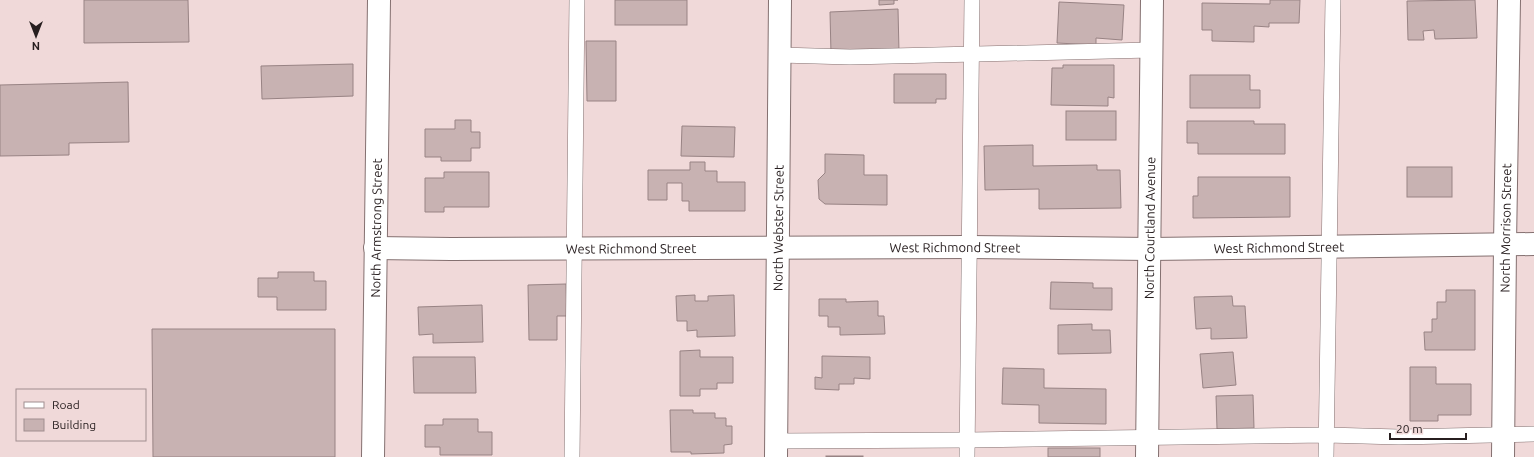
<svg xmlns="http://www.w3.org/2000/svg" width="1534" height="457" font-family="Ubuntu,sans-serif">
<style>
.building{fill:#c8b2b2;stroke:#988384}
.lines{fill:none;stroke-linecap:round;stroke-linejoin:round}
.service-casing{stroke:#847070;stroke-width:16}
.minor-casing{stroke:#847070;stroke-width:24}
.service{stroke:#fff;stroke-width:15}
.minor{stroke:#fff;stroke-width:22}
.labels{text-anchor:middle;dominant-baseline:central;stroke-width:3;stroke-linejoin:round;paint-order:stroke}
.street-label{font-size:13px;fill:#271e1f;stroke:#f0d9d9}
</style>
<rect width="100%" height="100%" fill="#f0d9d9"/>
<g class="building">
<polygon points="84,0 188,0 189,42 84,43"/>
<rect x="615" y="0" width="72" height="25"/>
<polygon points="879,0 898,0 894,0 894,4 879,5"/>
<polygon points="1270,0 1300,0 1299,23 1269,23 1269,27 1254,26 1254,42 1212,41 1212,30 1202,30 1202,3 1270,4"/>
<polygon points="1475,0 1477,38 1435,39 1434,30 1423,31 1424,40 1408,40 1407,1"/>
<polygon points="1059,2 1124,5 1122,40 1096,38 1096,45 1057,43"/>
<polygon points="898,9 899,52 831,54 830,12"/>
<polygon points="586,41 616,41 616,101 587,101"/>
<polygon points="353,64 353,96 262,99 261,66"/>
<polygon points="1063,65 1114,65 1114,98 1108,97 1108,106 1051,105 1052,68 1063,68"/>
<polygon points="894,74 946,74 946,99 936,99 936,103 894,103"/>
<polygon points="1190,75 1250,75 1250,90 1260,90 1260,108 1190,108"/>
<polygon points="128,82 129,142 69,143 69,155 0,156 0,85"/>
<rect x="1066" y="111" width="50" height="29"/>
<polygon points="455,120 471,120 471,132 480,132 480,148 471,148 471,161 441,161 441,157 425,157 425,129 455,129"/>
<polygon points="1187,121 1254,121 1254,124 1285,124 1285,154 1198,154 1198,143 1187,143"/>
<polygon points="682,126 735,127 734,157 681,156"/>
<polygon points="1033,145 1033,166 1097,165 1097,170 1120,170 1121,208 1039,209 1039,189 985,190 984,146"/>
<polygon points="825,154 864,155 864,175 887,175 887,205 825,204 819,199 818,180 825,173"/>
<polygon points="690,162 705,162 705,171 717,171 717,182 745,182 745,211 689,211 689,201 682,201 682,183 667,183 667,200 648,200 648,170 690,170"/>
<rect x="1407" y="167" width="45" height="30"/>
<polygon points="444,172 489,172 489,207 444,207 444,212 425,212 425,178 444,178"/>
<polygon points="1198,177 1290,177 1290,217 1193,218 1193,196 1198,196"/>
<polygon points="278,272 314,272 314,281 326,281 326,310 277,310 277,297 258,297 258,278 278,278"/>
<polygon points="1051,282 1093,283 1093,288 1112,288 1112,310 1050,309"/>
<polygon points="566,284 567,316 557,316 557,340 529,340 528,285"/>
<polygon points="1446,290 1475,290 1475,350 1425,350 1424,332 1432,332 1432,319 1437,319 1437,302 1446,302"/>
<polygon points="695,295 695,301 708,301 708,296 734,295 735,336 697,337 697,330 687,331 687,321 677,321 676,296"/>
<polygon points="1232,296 1233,306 1245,306 1247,338 1211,339 1211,328 1196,329 1194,297"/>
<polygon points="819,299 846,299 846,302 878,301 878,316 884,316 885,334 840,335 840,327 828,327 828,316 819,316"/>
<polygon points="482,305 483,342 433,343 433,334 419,335 418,307"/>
<polygon points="1092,324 1092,330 1110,330 1111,353 1058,354 1058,325"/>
<polygon points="152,329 335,329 335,457 153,457"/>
<polygon points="700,350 700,357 733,357 733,383 717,383 717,389 700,389 700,396 680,396 680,351"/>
<polygon points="1233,352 1236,385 1203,388 1200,354"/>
<polygon points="822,356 870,357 870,379 854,378 854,384 839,384 839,390 815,389 815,377 822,378"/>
<polygon points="413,357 475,357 476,393 414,393"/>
<polygon points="1410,367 1436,367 1436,384 1471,384 1471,415 1438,415 1438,421 1410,421"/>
<polygon points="1003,368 1044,369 1044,388 1106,389 1106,424 1039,423 1039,405 1002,404"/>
<polygon points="1253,395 1254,428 1217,429 1216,396"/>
<polygon points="670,410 693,410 693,413 715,413 715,418 726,418 726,426 732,426 732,444 724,445 724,453 691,454 691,452 671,452"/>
<polygon points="443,419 478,419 478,432 492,432 492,455 440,455 440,447 425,447 425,425 443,425"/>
<rect x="1048" y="448" width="52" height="9"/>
<rect x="826" y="456" width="37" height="1"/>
</g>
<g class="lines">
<defs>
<g id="service">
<polyline points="780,55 850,57 1151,50"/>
<polyline points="776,441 968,440 1327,435 1399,437 1534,434"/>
<polyline points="572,457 577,0"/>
<polyline points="967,457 972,0"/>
<polyline points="1326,457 1333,0"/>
</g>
<g id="minor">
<path id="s1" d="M375,248L451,249L969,247L1150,249L1534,244"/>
<path id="s2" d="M373,457L379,0"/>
<path id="s3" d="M776,457L780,0"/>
<path id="s4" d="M1147,457L1152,0"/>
<path id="s5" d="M1503,457L1505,244L1509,0"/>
</g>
</defs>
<use href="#service" class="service-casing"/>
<use href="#minor" class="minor-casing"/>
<use href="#service" class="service"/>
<use href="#minor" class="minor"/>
</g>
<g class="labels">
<g class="street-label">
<text stroke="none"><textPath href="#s2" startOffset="229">North Armstrong Street</textPath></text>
<text stroke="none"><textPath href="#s5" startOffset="229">North Morrison Street</textPath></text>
<text stroke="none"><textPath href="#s3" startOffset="229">North Webster Street</textPath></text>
<text stroke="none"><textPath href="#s4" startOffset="229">North Courtland Avenue</textPath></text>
<text stroke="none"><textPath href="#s1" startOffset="904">West Richmond Street</textPath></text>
<text stroke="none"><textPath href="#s1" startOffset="256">West Richmond Street</textPath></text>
<text stroke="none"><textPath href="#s1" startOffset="580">West Richmond Street</textPath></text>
</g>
</g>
<rect x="16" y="389" width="130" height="52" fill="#f0d9d9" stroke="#a08e8f"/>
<rect x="24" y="402" width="20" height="6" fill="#ffffff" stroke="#a08e8f"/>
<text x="52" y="409" font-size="12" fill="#271e1f">Road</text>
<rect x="24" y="419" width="20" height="12" fill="#c8b2b2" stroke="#a08e8f"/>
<text x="52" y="429" font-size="12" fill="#271e1f">Building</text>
<g transform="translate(36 36) rotate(180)" stroke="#f0d9d9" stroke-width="3" paint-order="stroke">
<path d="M0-3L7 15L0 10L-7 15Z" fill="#271e1f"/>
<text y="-6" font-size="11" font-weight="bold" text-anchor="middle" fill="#271e1f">N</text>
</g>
<path d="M1390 433v6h76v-6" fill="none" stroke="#271e1f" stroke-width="2"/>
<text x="1396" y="433" font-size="12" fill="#271e1f" stroke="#f0d9d9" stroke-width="3" paint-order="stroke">20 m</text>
</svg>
